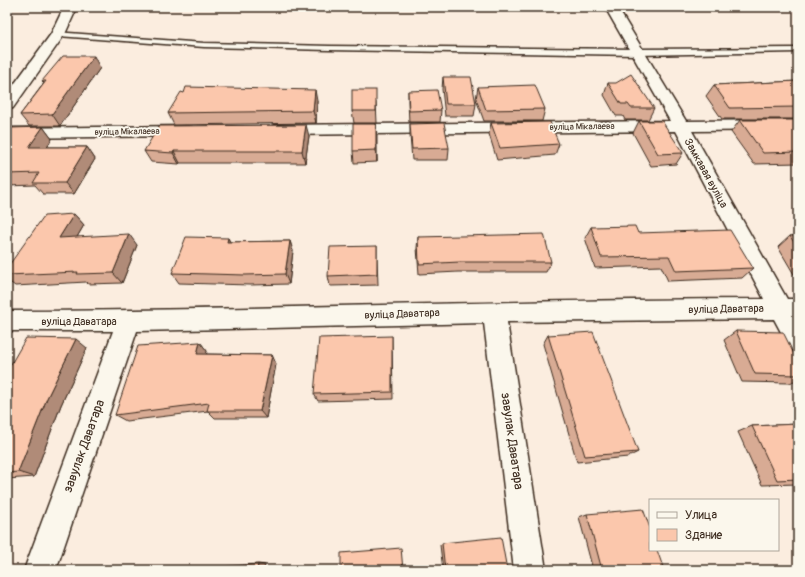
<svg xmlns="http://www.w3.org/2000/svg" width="805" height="577" font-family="Pangolin,sans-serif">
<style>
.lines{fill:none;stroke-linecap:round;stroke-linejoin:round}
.service-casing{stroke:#3b2a1e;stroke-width:3}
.minor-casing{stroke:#3b2a1e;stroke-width:3}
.service{fill:#fbf7ec;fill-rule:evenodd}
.minor{fill:#fbf7ec;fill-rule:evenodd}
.wall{fill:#d8ab94;stroke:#3b2a1e}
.shaded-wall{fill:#b08b78;stroke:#3b2a1e}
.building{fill:#fbc7ac;stroke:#3b2a1e}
.labels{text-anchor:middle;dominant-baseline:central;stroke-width:3.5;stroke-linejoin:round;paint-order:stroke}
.far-street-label{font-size:9px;fill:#3b2a1e;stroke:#fbf7ec}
.street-label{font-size:11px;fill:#3b2a1e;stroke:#fbf7ec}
.near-street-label{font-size:13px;fill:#3b2a1e;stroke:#fbf7ec}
</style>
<rect width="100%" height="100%" fill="#fbeddf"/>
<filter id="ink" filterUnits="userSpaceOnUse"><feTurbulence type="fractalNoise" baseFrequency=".025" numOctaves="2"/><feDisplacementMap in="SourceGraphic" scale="8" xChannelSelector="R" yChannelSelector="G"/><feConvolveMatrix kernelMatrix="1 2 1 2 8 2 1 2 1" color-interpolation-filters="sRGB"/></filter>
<g filter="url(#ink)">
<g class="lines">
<defs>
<polygon id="service" points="55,32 204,43 329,46 637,49 798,48 798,52 637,55 329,50 204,47 58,36 55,36"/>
<g id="minor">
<polygon points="64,7 79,7 75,12 65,34 13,108 7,110 7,94 51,34"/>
<path d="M605,7H617L686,121L798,120V130L692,131L787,299H798V352L790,349L774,319L507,322L546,570H514L484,323L137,331L56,570H24L113,331H7V311C260,311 511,299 764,299L676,131L278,135L272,134L270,130L272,126L278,125L670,121Z"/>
<polygon points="186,126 192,127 194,131 192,135 186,136 7,138 7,128"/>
</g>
</defs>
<use href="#service" class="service-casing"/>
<use href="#minor" class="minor-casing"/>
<use href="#service" class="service"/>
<use href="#minor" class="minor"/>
</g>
<g class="wall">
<polygon points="100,68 60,126 29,126 20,115 44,83 42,81"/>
<polygon points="443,77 476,104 474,116 445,116 442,89"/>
<polygon points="798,81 798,119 722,119 706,96 714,85"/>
<polygon points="608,83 654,108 648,120 625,120 623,116 616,116 604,95"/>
<polygon points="478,87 545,109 542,121 484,121 476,99"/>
<polygon points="408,91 441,110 440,122 409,122 408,102"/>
<polygon points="317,101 316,123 174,125 168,113"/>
<polygon points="376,102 377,123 354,123 352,111"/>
<polygon points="740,120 798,120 798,163 754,164 731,132"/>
<polygon points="639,121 683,153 676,164 651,166 633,133"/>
<polygon points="491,123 559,144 555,155 497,160 489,134"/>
<polygon points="376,124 377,162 354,163 353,151"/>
<polygon points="410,124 449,148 448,160 412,160 410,135"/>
<polygon points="43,127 52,139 47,147 87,147 95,159 74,194 43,194 35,185 7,186 7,131"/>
<polygon points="309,136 305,163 180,163 179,164 151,162 144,151"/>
<polygon points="74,214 84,225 77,237 137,245 122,283 88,284 86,282 15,286 7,280 7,268"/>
<polygon points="591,227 638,233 753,268 742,278 668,281 661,266 595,268 585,238"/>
<polygon points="790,236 798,236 798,276 795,276 778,247"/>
<polygon points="418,237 551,262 546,272 458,272 419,274 417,248"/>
<polygon points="228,238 230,242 290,241 293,251 289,284 250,285 179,283 172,273"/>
<polygon points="377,246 377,257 378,285 330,286 328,276"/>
<polygon points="736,331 798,362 798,379 790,383 742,382 724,340"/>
<polygon points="548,335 638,452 628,457 577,462 543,344"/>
<polygon points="392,336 393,399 318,401 314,394"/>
<polygon points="200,342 207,351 206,354 272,355 276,364 266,418 215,418 208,411 126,421 115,415"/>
<polygon points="87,348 61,405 34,477 7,479 7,371"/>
<polygon points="798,424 798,484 762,485 738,432 752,426"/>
<polygon points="587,514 664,570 593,570 579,517"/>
<polygon points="442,543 507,570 443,570 440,545"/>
</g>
<g class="shaded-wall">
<polygon points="94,56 100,68 60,126 52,114"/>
<polygon points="315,90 317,101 316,123 313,111"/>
<polygon points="376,124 377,136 377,162 376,150"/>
<polygon points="306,125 309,136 305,163 302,151"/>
<polygon points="43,127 52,139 39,158 29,147"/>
<polygon points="87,147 95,159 74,194 65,183"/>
<polygon points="174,151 180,163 179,164 173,153"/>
<polygon points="74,214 84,225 70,249 59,238"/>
<polygon points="129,234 137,245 122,283 113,273"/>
<polygon points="228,238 233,248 227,242"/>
<polygon points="290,241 293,251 289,284 285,274"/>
<polygon points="76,339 87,348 61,405 34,477 18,472 47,398"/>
<polygon points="200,342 207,351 205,363 197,354"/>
<polygon points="272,355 276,364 266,418 260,411"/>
<polygon points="258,564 265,565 264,570 257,570"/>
</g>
<g class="building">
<polygon points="63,56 94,56 52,114 20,115 46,81 42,81"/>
<polygon points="631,74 654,108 631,108 628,104 621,104 608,83 616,83"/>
<polygon points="443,77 471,77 476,104 446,104"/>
<polygon points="798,81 798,107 730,108 714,85"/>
<polygon points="535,85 545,109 486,110 478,87"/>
<polygon points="186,87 315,90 313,111 168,113 181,92 184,93"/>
<rect x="352" y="90" width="24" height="21"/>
<polygon points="437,90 441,110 409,111 408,91"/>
<polygon points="740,120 798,120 798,152 763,153"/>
<polygon points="639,121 662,121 683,153 658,154"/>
<polygon points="550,122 559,144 500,148 491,123"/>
<polygon points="444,123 449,148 412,149 410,124"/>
<polygon points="353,124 376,124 376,150 353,151"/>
<polygon points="306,125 302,151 174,151 173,153 144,151 159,126"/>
<polygon points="43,127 29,147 87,147 65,183 33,183 39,173 7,174 7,131 10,128"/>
<polygon points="74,214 59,238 129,234 113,273 77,274 78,272 7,275 7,268 44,216"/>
<polygon points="635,226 638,233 730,230 753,268 676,271 669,256 601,257 591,227"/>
<polygon points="544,234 551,262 460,262 419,264 418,237"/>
<polygon points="790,236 798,236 798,249"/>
<polygon points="186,237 228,238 227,242 290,241 285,274 245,275 172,273"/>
<polygon points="377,246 377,274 328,276 330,247"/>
<polygon points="736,331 783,332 798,362 798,375 755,374"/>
<polygon points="593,332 638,452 585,456 548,335"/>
<polygon points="392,336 392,392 314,394 319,338"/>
<polygon points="26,338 76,339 47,398 18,472 7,473 7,371"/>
<polygon points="200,342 197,354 272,355 260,411 207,411 209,403 115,415 138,346"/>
<polygon points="798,424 798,479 777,480 752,426"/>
<polygon points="643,509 650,528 650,550 657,550 664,570 602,570 587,514"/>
<polygon points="501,537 507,570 445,570 442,543"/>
<polygon points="401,548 403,570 341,570 341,553"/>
<polygon points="258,564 257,570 195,570 195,569"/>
</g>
</g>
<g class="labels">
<g class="far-street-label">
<text transform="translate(582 127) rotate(-1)">вуліца Мікалаева</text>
<text transform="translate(127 132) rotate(-1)">вуліца Мікалаева</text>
</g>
<g class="street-label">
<text transform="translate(706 173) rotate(61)">Замкавая вуліца</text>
<text transform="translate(726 309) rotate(-1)">вуліца Даватара</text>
<text transform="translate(402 314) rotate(-2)">вуліца Даватара</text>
<text x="79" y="321">вуліца Даватара</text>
</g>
<g class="near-street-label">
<text transform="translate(512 441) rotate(82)">завулак Даватара</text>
<text transform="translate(84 446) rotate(-70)">завулак Даватара</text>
</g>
</g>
<rect width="805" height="577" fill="none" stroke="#fbf7ec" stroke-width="24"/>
<rect x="12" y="12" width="781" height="553" fill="none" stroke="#3b2a1e" stroke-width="1.5" filter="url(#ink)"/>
<rect x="649" y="499" width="130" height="52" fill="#fbf7ec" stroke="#aea59a"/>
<rect x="657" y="512" width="20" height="6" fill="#fbf7ec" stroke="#aea59a"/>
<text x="685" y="519" font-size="12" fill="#3b2a1e">Улица</text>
<rect x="657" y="529" width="20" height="12" fill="#fbc7ac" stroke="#aea59a"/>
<text x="685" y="539" font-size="12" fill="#3b2a1e">Здание</text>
</svg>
